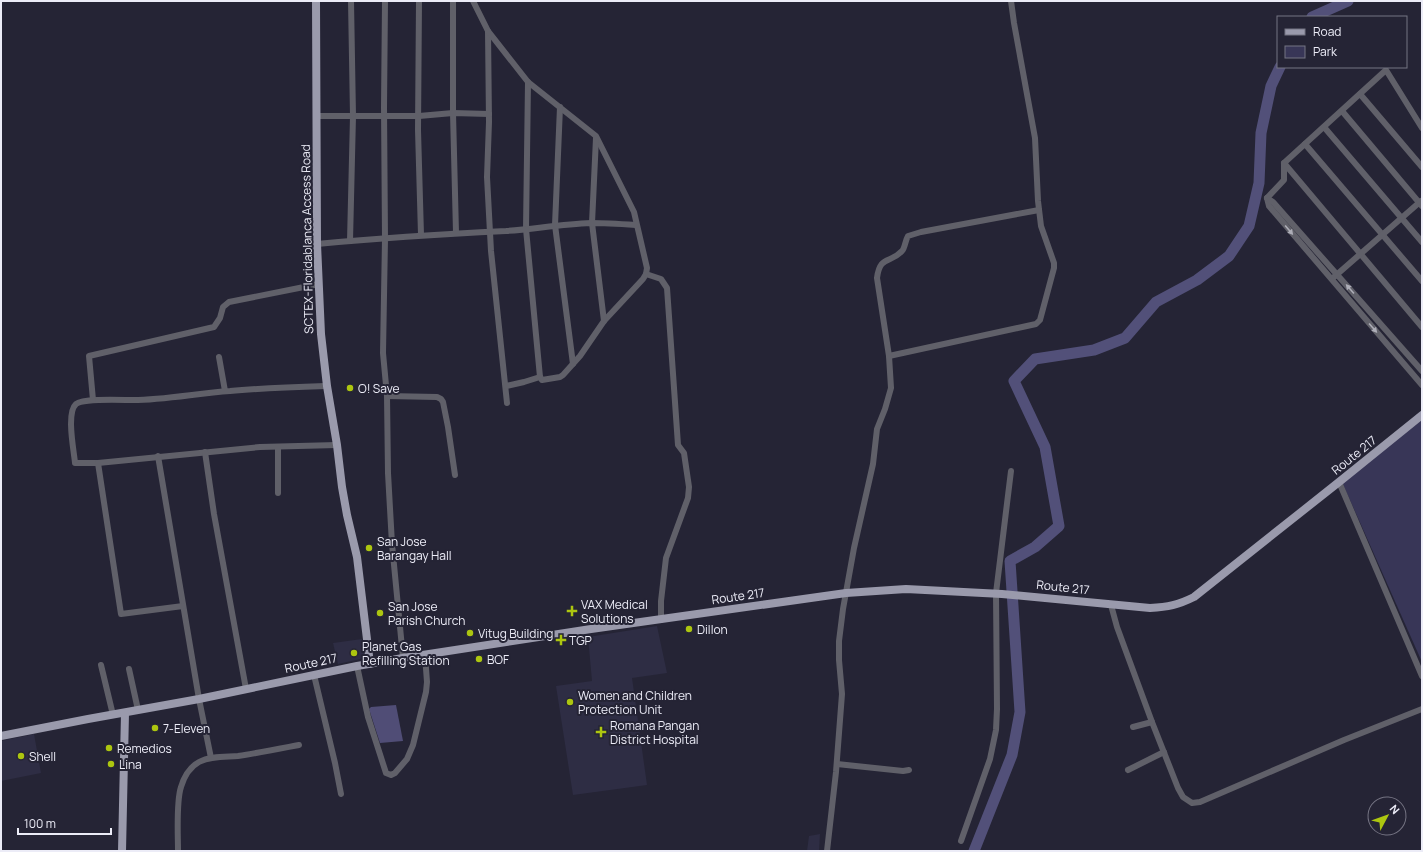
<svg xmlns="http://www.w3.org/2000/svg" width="1423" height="852" font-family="Manrope,sans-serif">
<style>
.built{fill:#2e2d44}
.green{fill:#383657}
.forest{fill:#504d76}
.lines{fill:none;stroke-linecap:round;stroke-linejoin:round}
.river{stroke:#525079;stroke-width:11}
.minor{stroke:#606069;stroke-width:6}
.major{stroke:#9a9aac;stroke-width:8}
.oneway{fill:#adadb7}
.poi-dot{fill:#adc610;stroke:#252435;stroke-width:1.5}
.labels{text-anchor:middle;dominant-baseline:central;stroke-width:4;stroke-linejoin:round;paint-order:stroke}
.street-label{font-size:12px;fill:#ececf7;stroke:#252435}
.poi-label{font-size:12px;fill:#ececf7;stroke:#252435;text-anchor:start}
</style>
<rect width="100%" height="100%" fill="#252435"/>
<g class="built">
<polygon points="657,626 667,673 632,678 647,785 573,795 556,686 592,681 588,637"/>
<polygon points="362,639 365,658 338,664 333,643"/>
<polygon points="34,734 41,773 1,781 1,741"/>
<polygon points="820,834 819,851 807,851 809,836"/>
</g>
<polygon class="green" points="1422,420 1422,662 1342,482"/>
<polygon class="forest" points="396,705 403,741 380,743 369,709 371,707"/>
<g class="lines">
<g class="river">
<polyline points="1312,17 1348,1"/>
<polyline points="974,851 1012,755 1020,712 1010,561 1035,547 1059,526 1045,447 1014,381 1035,359 1094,350 1125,338 1156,302 1197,280 1229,256 1249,226 1259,183 1261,133 1271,86 1280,67"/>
</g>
<g class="minor">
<polyline points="385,1 384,107 385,239 383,353 387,396 388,473 392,544 403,658"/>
<polyline points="419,1 418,130 421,235"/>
<polyline points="453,1 453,113 456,233"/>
<polyline points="473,1 488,31 489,122 487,177 491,251 507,403"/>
<polyline points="488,31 528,82 596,136 634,212 647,268 646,274 643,279 604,321 580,356 563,375 560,377 542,380 540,377 524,382 506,386"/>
<polyline points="528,82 526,229 540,377"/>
<polyline points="1360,94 1422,167"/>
<polyline points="560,107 555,225 573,364"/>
<polyline points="1342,111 1422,206"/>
<polyline points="316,116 419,116 453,113 489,114"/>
<polyline points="1324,127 1422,242"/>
<polyline points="1422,128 1386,70 1284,163 1422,327"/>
<polyline points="596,138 592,223 604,321"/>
<polyline points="1305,144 1422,281"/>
<polyline points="1267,198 1269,206 1422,385"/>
<polyline points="1267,198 1273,202 1422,371"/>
<polyline points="1267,198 1284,180 1284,163"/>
<polyline points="350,241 353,116 351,1"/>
<path d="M317,244C380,238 443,234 506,231C534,229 562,224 591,223C606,223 621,224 636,225"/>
<polyline points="646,274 661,279 667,288 678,445 684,453 689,487 688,498 666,558 661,601 661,620"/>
<polyline points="1334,277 1421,201"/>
<polyline points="889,356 1036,324 1040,320 1054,268 1054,263 1041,226 1038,201 1035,138 1014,23 1011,1"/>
<polyline points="219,357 225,391"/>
<path d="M327,386C295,387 262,388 230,391C198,393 165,400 133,400C122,400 83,398 76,404C66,413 74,451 75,463H98L260,447L337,445"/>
<polyline points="387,396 437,397 441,399 443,402 448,427 455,475"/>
<polyline points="93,400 89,356 214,327 220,318 223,307 229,302 319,284"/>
<polyline points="278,447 278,493"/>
<polyline points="205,452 214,514 246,689"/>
<polyline points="158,456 199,699 211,758"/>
<polyline points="98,463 121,614 183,606"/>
<polyline points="1339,482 1422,676"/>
<polyline points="1111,605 1117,627 1152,722 1178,788 1183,797 1192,803 1200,802 1344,740 1422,709"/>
<polyline points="101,665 113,715"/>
<polyline points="357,666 368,717 386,773 391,775 395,773 407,759 413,745 426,692 427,682 425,655"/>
<polyline points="129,669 138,710"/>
<polyline points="314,675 335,763 341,794"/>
<polyline points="1133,727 1152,722"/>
<polyline points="837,764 903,771 909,770"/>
<polyline points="1128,770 1164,752"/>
<polyline points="961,841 990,759 996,730 997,709 996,593 1011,471"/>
<path d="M178,851C178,834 176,802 181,787C184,777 190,767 199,762C210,756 225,757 238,756C258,753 278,749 299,745"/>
<path d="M827,851L836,772L842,694L839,660V641L843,609L854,548L873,464L877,429L885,409L891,388L889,356L877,278C880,255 890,264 902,251C905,248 905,241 908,236L921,232L1039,210"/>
</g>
<g class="major">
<polyline points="316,1 317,244 321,334 327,386 337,445 342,487 347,515 357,557 370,664"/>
<path d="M1,736L88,719L199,699L357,666L403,658L591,629L846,593L906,589L1002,594L1150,608C1168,607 1178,605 1194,597L1339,482L1422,415"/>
<polyline points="122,851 125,713"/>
</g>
</g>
<defs><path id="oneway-solid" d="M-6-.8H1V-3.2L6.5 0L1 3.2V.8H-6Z"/></defs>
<g class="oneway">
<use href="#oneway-solid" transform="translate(1289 230) rotate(50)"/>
<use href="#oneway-solid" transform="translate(1350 289) rotate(-131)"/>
<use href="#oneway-solid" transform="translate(1373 328) rotate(49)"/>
</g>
<g class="poi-dot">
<circle cx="350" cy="388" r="4"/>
<circle cx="369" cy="548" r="4"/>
<path d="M570 605h4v4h4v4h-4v4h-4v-4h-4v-4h4z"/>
<circle cx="380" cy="613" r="4"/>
<circle cx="689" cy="629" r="4"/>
<circle cx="470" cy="633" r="4"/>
<path d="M559 634h4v4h4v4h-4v4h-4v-4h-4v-4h4z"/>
<circle cx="354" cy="653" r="4"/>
<circle cx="479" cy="659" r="4"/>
<circle cx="570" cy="702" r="4"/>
<circle cx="155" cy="728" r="4"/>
<path d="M599 726h4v4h4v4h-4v4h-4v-4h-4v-4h4z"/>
<circle cx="109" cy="748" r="4"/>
<circle cx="21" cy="756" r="4"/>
<circle cx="111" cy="764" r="4"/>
</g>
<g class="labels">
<g class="street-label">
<text transform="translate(307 239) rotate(-91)">SCTEX-Floridablanca Access Road</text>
<text transform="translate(1354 455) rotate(-39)">Route 217</text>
<text transform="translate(1063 587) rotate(6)">Route 217</text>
<text transform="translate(738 596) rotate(-8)">Route 217</text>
<text transform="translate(311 663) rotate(-12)">Route 217</text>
</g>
<g class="poi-label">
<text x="358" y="388">O! Save</text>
<text x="377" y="541">San Jose<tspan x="377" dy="14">Barangay Hall</tspan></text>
<text x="581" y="604">VAX Medical<tspan x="581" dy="14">Solutions</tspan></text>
<text x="388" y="606">San Jose<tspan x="388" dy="14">Parish Church</tspan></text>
<text x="697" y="629">Dillon</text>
<text x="478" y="633">Vitug Building</text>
<text x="569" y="640">TGP</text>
<text x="362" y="646">Planet Gas<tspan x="362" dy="14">Refilling Station</tspan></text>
<text x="487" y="659">BOF</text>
<text x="578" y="695">Women and Children<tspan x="578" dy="14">Protection Unit</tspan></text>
<text x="610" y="725">Romana Pangan<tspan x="610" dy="14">District Hospital</tspan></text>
<text x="163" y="728">7-Eleven</text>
<text x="117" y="748">Remedios</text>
<text x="29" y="756">Shell</text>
<text x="119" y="764">Lina</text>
</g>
</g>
<rect width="1423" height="852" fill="none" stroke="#ececf7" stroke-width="4"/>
<rect x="1277" y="16" width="130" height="52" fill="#252435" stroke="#757483"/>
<rect x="1285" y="29" width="20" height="6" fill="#9a9aac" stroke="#757483"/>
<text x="1313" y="36" font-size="12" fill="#ececf7">Road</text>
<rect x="1285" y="46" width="20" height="12" fill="#383657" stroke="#757483"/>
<text x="1313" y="56" font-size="12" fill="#ececf7">Park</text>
<g transform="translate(1387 816) rotate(49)"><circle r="19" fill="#252435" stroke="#757483"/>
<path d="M0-3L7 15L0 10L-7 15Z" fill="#adc610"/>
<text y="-6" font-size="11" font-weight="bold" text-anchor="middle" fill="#ececf7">N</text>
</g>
<path d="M18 828v6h93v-6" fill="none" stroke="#ececf7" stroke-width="2"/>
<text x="24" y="828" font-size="12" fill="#ececf7" stroke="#252435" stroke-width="3" paint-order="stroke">100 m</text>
</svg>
